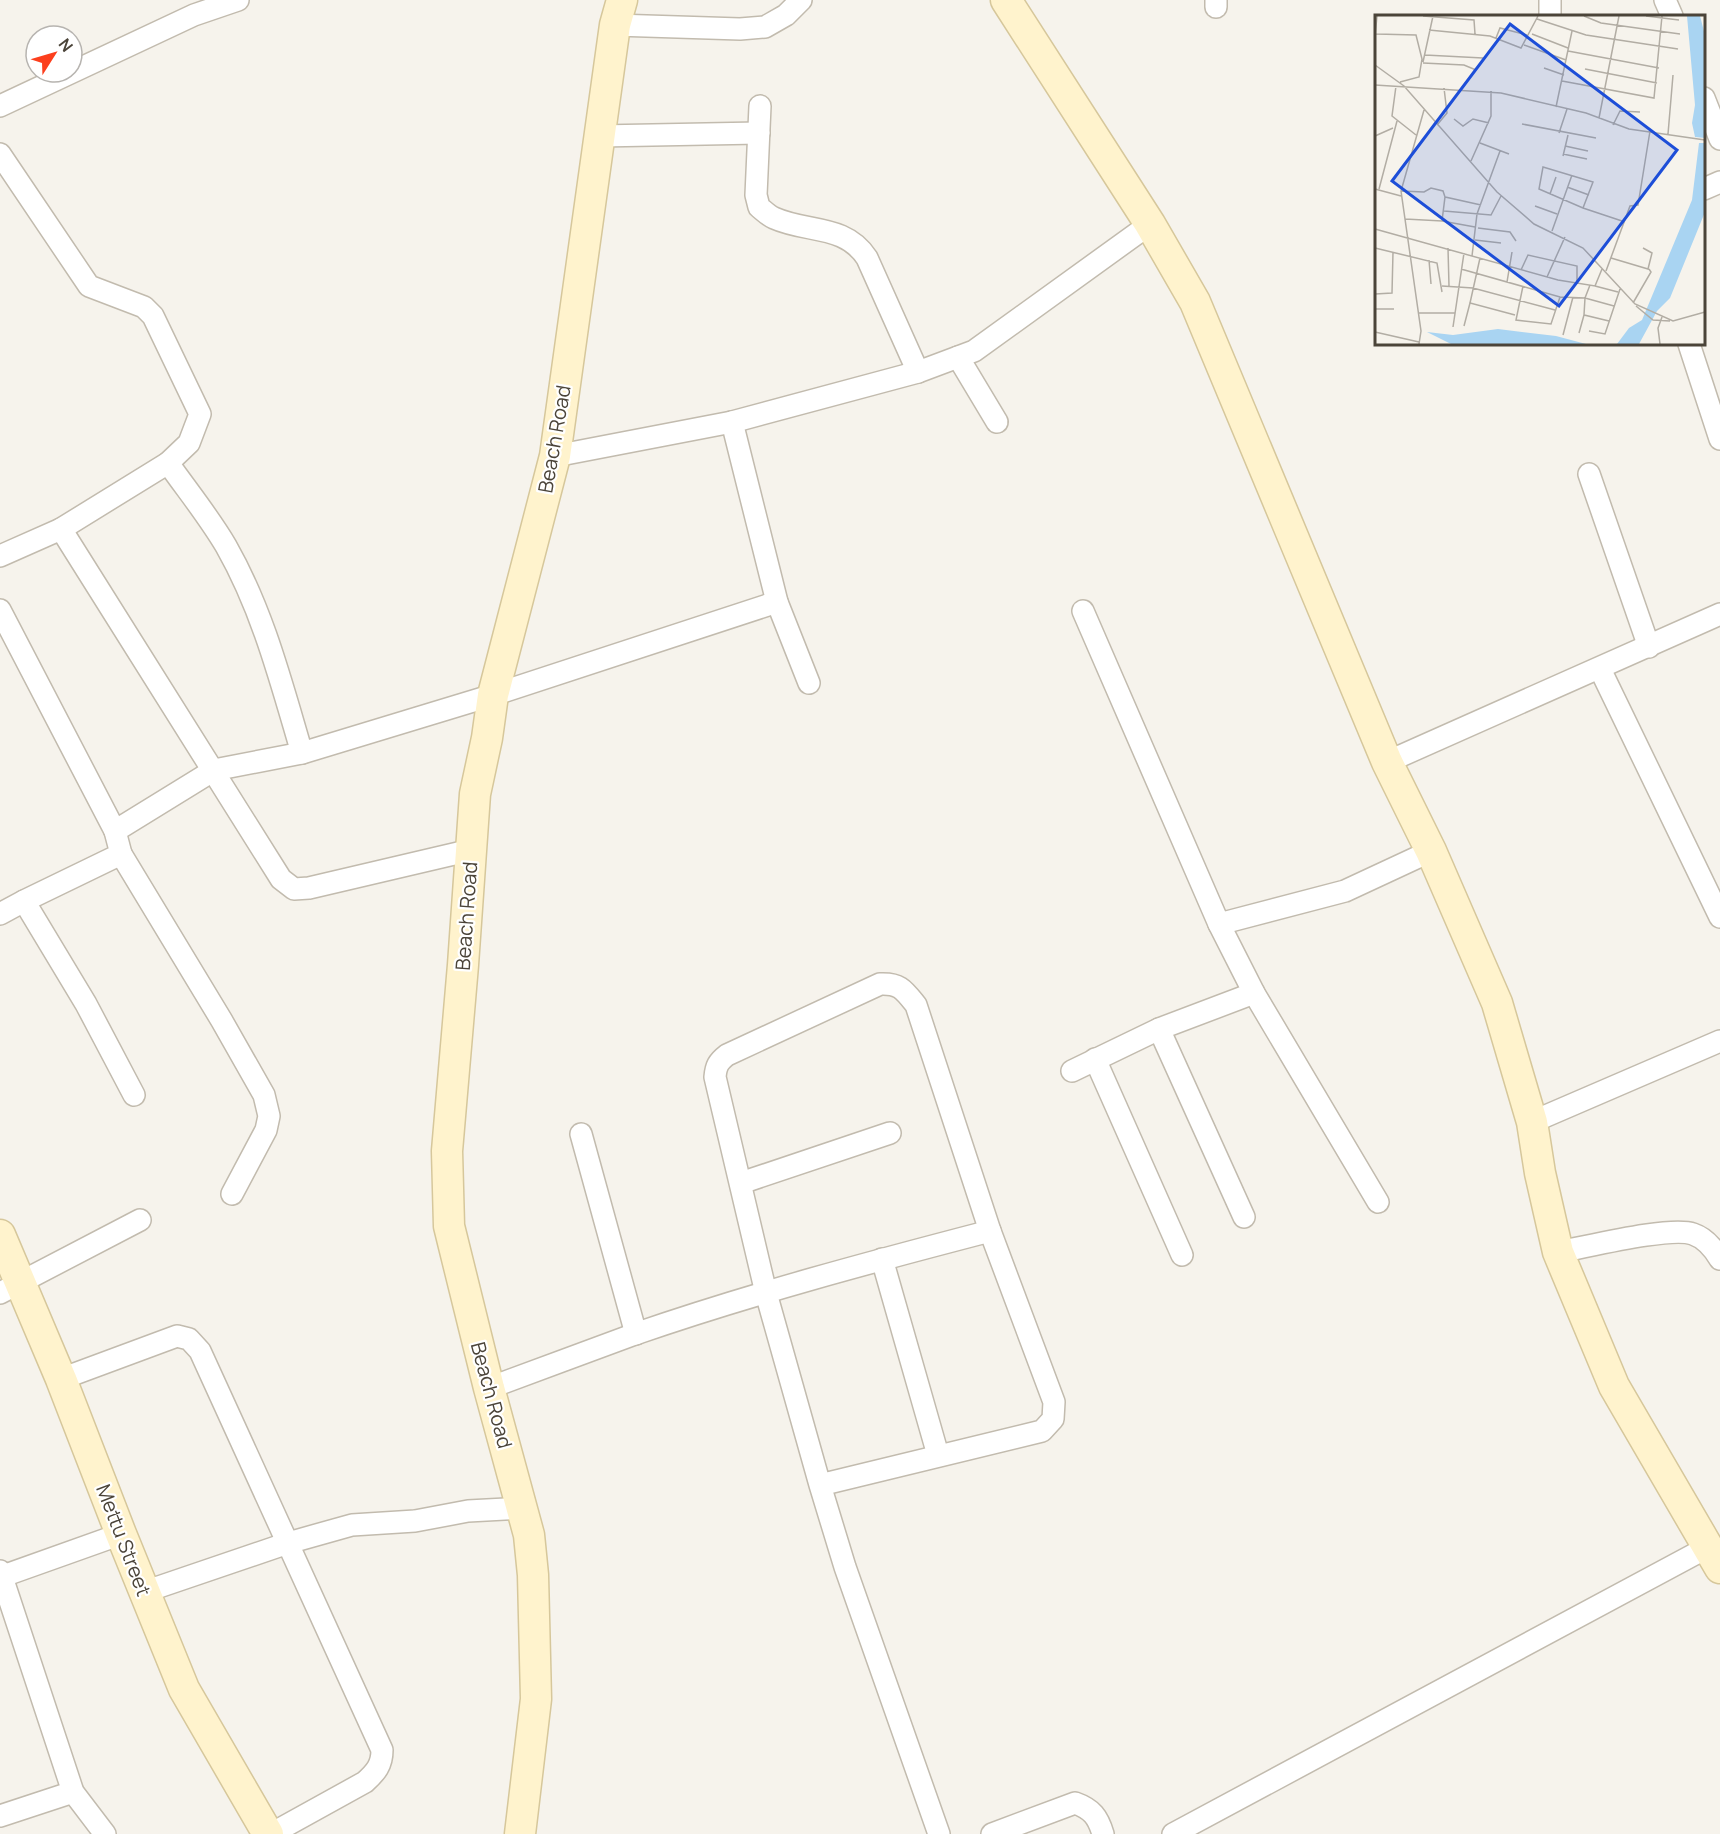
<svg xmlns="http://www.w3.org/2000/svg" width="1720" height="1834" font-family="Manrope,sans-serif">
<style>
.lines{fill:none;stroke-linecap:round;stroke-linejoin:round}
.street-casing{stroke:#c2bbae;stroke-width:24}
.secondary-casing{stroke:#d6c79b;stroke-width:33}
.street{stroke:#fff;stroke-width:21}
.secondary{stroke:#fff3cd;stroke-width:30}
.labels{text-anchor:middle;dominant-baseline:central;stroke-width:4.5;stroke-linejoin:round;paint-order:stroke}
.street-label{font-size:20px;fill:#4b4439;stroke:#fff}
.inset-road{fill:none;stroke:#b2ada4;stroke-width:1.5}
.view{fill:#1d4ed8;fill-opacity:0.15;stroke:#1d4ed8;stroke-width:3}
.inset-edge{fill:none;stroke:#4b4439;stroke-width:3}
</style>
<rect width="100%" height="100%" fill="#f6f3ec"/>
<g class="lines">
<defs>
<g id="street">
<polyline points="1216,0 1216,7"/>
<polyline points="1550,0 1550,16"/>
<polyline points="1665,0 1672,16"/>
<polyline points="615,25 740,29 765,27 786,15 801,0"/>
<polyline points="1704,98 1720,139"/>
<polyline points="0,106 194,15 238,0"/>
<path d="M760,106L756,195L759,207C764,211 769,216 774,218C807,233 845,224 867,258L918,372"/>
<polyline points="599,136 759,133"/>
<polyline points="0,154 89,286 144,307 153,316 200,414 189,443 168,463"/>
<polyline points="1704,189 1720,182"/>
<polyline points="1689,344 1720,439"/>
<polyline points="958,357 997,422"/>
<polyline points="732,422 777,602 809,683"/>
<polyline points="555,456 732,422 918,372 974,351 1150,224"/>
<polyline points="1589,474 1649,647"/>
<polyline points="61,529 281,879 294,889 309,888 471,850"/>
<path d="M0,556L61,529L168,463C187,490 209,517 226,546C263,611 281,682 302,753"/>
<polyline points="0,610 115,831"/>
<polyline points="1083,611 1219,924 1254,993 1378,1202"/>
<polyline points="1600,669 1720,917"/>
<polyline points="1387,762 1720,614"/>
<polyline points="121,854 222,1021 264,1095 269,1116 266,1130 232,1194"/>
<polyline points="24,901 86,1004 134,1095"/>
<polyline points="0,914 24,901 121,854 115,831 214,770 302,753 493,695 777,602"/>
<polyline points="1219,924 1345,891 1431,851"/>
<polyline points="1159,1029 1244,1217"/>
<polyline points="1095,1059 1182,1255"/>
<polyline points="1072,1071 1159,1029 1254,993"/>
<polyline points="1532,1122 1720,1041"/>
<polyline points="581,1134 636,1334"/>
<polyline points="741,1183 890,1133"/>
<path d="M1558,1252C1587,1247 1670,1226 1693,1234C1705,1238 1714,1249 1720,1259"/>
<polyline points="882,1259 938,1455"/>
<polyline points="0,1293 140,1220"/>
<path d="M61,1379L177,1336L189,1339L200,1351L382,1750C382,1765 376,1772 365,1782L271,1834"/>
<path d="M489,1388C538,1370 586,1352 635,1334C751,1294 871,1262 990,1231"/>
<path d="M820,1485L1042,1431L1053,1419L1054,1402L990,1231L916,1005C904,990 900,983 880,984L727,1055C718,1062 716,1066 715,1077L766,1293L820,1485L845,1567L939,1834"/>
<polyline points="0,1571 73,1792 105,1834"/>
<polyline points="3,1576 121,1534"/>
<polyline points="144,1592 288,1543 352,1525 415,1521 468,1511 522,1508"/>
<polyline points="0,1816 73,1792"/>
<path d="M992,1834L1075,1803C1092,1809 1098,1817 1103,1834"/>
<polyline points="1173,1834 1708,1547"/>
</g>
<g id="secondary">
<polyline points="1006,0 1150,224 1195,302 1387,762 1431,851 1497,1003 1532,1122 1540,1173 1558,1252 1614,1386 1720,1568"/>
<polyline points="0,1235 61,1379 121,1534 184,1689 268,1834"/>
<polyline points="520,1834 536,1699 533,1575 529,1535 489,1388 449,1226 447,1151 463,965 475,794 487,738 493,695 555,456 615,25 622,0"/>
</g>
</defs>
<use href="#street" class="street-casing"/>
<use href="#secondary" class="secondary-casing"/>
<use href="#street" class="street"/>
<use href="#secondary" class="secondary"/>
</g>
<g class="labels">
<g class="street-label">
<text transform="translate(554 439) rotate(-80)">Beach Road</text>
<text transform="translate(466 916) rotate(-86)">Beach Road</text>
<text transform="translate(492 1395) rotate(75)">Beach Road</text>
<text transform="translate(124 1540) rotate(69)">Mettu Street</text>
</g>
</g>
<g transform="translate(1375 15)">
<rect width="330" height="330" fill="#f6f3ec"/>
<path d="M312,1H325L330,20V123L320,122L317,108L320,90ZM324,128H330V197L295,283L282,296L264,329H242L254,313L267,305L317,185ZM123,314L181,321L211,329H76L52,317L78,320Z" fill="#a9d4f2"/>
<path class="inset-road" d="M48,1L99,5L100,19M209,1L226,8L305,19M271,1L304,5M162,4L211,20L303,34M54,15L115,21L146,33L163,1M1,19L41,20L47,44L44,62L25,67M157,19L193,33M0,21L2,1M121,23L125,13L152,20M149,30L191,45M193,36L284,53M50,40L108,43M48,47L58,1M48,48L89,50L101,55M0,50L29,71L122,177L159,209L208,233L260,289L298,306L330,297M169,53L189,60M210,54L282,68M187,66L279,83L287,1M0,70L126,78L211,98L254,114L330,125M21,71L17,101L41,120M181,92L197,16M224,103L244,1M79,104L88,111L98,104L114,108M147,109L221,123M62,110L72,98L69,73M238,110L245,96L265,97M184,118L192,94M293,119L298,60M0,121L18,113M105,128L134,139M190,131L213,136M188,139L212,144M188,141L193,120M96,146L116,101V76M192,172L214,180M0,174L26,181M4,174L22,106M26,176L49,177L56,173L68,176L70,182M175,179L181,162M160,191L182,199M208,193L218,167L168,152L164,174L208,193L250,207M69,196L116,200L126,181M30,204L67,206L70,182L106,190M67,206L100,212M103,213L135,217L141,226M0,214L183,265L220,271L227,254M177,216L197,160M100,225L126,228M0,233L62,248L67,277M73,233L74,271M97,241L102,199L125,136M105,243L95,288L140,300M236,243L273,254L277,238L268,233M54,245L56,269M86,254L185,282L210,283L215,270M146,255L153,240L202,251V267M231,256L255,191L263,190L275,116M172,262L190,222M132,267L137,237M67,271L98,273L180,295M148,271L141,305L176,309L185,282M220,271L243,277M0,279L17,278L18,237M258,288L276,257L274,254M261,291L278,305L295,306M0,294H19M44,298H80M209,300L210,283L239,291M89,311L95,288M78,312L89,238M214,316L230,319L245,274M0,317L44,327M204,318L209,300L234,306M188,320L198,282M44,329L46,316L26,176L49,95M285,329L283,313L287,302"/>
<path class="view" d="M135,9L302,135L184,291L17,166Z"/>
<rect width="330" height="330" class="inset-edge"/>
</g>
<g transform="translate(54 54) rotate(53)"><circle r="28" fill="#ffffff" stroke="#b7b4b0" stroke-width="1.5"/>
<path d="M0-4.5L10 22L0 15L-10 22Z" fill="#fc3f1d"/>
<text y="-9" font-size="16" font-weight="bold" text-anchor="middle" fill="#4b4439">N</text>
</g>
</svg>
